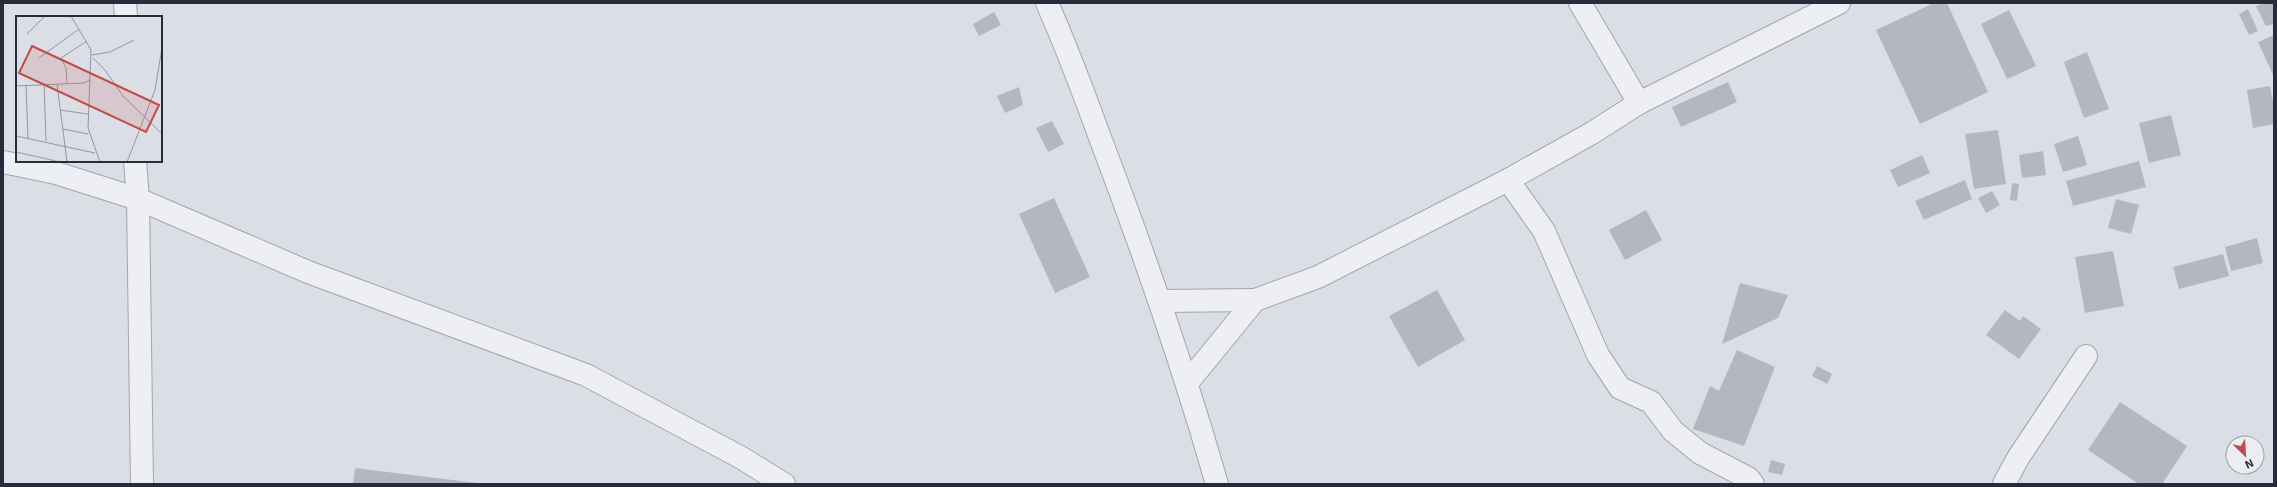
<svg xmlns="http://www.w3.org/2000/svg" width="2277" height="487" font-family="'Exo 2',sans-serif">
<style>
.building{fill:#b4b7c1}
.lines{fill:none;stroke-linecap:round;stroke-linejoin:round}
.minor-casing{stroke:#a2a5ae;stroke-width:24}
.minor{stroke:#eeeff4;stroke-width:22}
.inset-road{fill:none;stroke:#9496a1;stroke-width:1}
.view{fill:#c24b49;fill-opacity:0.15;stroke:#c24b49;stroke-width:2}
.inset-edge{fill:none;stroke:#272b3a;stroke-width:2}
</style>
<rect width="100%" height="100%" fill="#dcdee5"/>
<g class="building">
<polygon points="1934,3 1947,3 1988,92 1920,124 1876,30"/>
<polygon points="2265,3 2274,3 2274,24 2266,26 2256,6"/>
<polygon points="2248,9 2258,31 2249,35 2239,14"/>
<polygon points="2009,10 2036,66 2007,79 1981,24"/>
<polygon points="994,12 1001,25 979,36 973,24"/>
<polygon points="2274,35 2274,77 2258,42"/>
<polygon points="2087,52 2109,109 2084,118 2064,62"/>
<polygon points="1728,82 1737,102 1681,127 1672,107"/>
<polygon points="2270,86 2274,107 2274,124 2253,128 2247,90"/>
<polygon points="1019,87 1023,105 1005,113 997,96"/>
<polygon points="2171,115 2181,155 2149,163 2139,123"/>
<polygon points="1052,121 1064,144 1048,152 1036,128"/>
<polygon points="1998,130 2006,184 1974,189 1965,134"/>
<polygon points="2078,136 2087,165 2063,172 2054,144"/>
<polygon points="2043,151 2046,175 2022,178 2019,155"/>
<polygon points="1922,155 1930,173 1898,187 1890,170"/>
<polygon points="2139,161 2146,187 2073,206 2066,181"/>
<polygon points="1965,180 1972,199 1924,220 1915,201"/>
<polygon points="2012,183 2019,184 2017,201 2010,200"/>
<polygon points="1992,191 2000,205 1986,213 1978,198"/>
<polygon points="1054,198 1090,277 1055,293 1019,214"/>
<polygon points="2116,199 2139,205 2131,234 2108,228"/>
<polygon points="1646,210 1662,240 1625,260 1609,230"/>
<polygon points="2257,238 2263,263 2231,271 2225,247"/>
<polygon points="2113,251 2124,306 2085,313 2075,257"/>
<polygon points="2223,254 2229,276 2179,289 2173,267"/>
<polygon points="1740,283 1788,295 1778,318 1722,344"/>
<polygon points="1437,290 1465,340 1418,367 1389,316"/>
<polygon points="2005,310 2020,321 2023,316 2041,329 2019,359 1986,335"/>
<polygon points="1737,350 1775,367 1744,446 1693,429 1710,386 1719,391"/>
<polygon points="1817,366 1832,374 1827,384 1812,376"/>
<polygon points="2120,402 2187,446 2162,484 2139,484 2088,450"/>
<polygon points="1771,460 1785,464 1782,475 1768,472"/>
<polygon points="355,468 477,483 476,484 353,484"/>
</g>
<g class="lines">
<defs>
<g id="minor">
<polyline points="125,3 126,17"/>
<path d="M1047,3C1066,46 1083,91 1099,135C1143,250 1183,366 1217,484"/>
<polyline points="1580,3 1639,103"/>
<polyline points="135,161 138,199 142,484"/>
<polyline points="3,162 56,173 138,199 308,272 586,375 740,457 784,484"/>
<polyline points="1508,180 1544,231 1598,355 1620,388 1651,402 1673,431 1700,453 1748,478 1753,484"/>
<polyline points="1161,301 1255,300"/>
<polyline points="1188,382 1255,300 1318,277 1508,180 1592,133 1639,103 1839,3"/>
<polyline points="2004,484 2018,458 2086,356"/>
</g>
</defs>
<use href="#minor" class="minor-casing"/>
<use href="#minor" class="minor"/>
</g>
<g transform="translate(16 16)">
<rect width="146" height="146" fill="#dcdee5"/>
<path class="inset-road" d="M55,0L75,34L72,112L84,146M11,18L29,0M76,39L94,36L118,24M23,42L63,13M77,42L89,54L107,80L146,118M51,67L50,52L45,42L71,25M28,68L30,125M41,68L51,146M10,69L12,122M0,70L68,67L74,64M44,94L72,98M47,113L72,118M0,120L79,137M0,136L44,146M111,146L139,74L146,32"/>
<path class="view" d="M16,30L143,89L130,116L3,57Z"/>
<rect width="146" height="146" class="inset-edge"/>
</g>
<rect width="2277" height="487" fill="none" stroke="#272b3a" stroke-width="8"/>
<g transform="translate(2245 455) rotate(155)"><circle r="19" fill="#ebedf3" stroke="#9d9fa9"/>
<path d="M0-3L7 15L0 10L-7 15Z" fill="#c24b49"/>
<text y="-6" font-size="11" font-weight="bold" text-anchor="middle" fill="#272b3a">N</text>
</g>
</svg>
